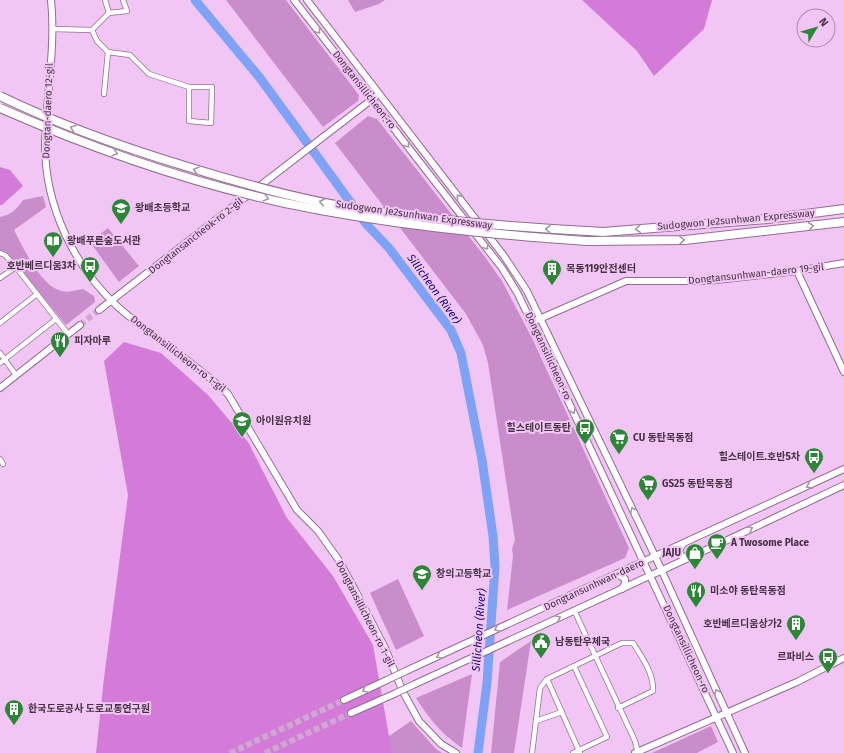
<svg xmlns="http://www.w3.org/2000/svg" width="844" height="753" font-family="'Fira Sans','Noto Sans KR',sans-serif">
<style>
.green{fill:#ca8dcc}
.forest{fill:#d47bd9}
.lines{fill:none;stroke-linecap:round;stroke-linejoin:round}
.river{stroke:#7ea2f6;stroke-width:9}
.secondary-tunnel{stroke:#cfa8d1;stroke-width:6;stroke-dasharray:6 3;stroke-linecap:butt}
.street-casing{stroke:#946c95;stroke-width:6}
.secondary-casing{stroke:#946c95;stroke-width:8}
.highway-casing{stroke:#946c95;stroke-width:10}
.street{stroke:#fff;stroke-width:4.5}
.secondary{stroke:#fff;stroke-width:6}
.highway{stroke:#fff;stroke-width:8}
.secondary-bridge-casing{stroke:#946c95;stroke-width:8;stroke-linecap:butt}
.highway-bridge-casing{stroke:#946c95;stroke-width:10;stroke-linecap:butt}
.secondary-bridge{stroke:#fff;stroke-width:6}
.highway-bridge{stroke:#fff;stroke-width:8}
.oneway{stroke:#a298a2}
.labels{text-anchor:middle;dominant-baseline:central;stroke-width:4;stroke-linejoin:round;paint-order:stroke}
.street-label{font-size:10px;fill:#443244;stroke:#f2c6f4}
.poi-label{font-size:10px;font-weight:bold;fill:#443244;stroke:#f2c6f4;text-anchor:start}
.water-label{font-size:11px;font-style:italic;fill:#050286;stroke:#f2c6f4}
</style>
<rect width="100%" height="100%" fill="#f2c6f4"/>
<g class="green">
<polygon points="226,0 286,0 359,95 358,101 323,127"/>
<polygon points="348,0 385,0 379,4 355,12"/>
<polygon points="368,116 377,119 485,257 502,281 532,338 629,548 625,558 507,610 513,556 512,549 515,540 488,363 483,345 466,314 335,143"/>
<path d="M43,196L46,207L14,230C23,247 41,287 62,291C69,293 77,290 83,289L94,296L95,302L66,325L6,252L0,250V217C11,215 17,209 23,200Z"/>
<polygon points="108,228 139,266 119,282 90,242"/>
<polygon points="398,579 424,636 396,650 370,593"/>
<polygon points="531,641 514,753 491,753 500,662"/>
<path d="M472,674L462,748C441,733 430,720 416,698Z"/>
<polygon points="411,721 435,748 442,753 388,753 382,741"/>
<polygon points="711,726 718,742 697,753 652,753"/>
</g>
<g class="forest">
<polygon points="582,0 712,0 704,29 654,76 637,51"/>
<polygon points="0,167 10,170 23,186 2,205 0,205"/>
<polygon points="124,342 161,353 208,395 248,442 287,518 333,576 373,645 392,753 96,753 104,678 128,495 104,361"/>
</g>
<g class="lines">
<polyline class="river" points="195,0 260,78 367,225 389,248 451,330 461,353 482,460 493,536 495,566 487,683 478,753"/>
<g class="secondary-tunnel">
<polyline points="80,325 99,310"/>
<polyline points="230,753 344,700"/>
<polyline points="265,753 351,713"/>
</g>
<defs>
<g id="street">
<polyline points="105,0 109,13"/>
<polyline points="52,29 92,30 109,13 127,11 123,0"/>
<polyline points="92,30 97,41 108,52 104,94"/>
<polyline points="108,52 130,55 149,74 189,87 189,121 211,123 212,87 189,87"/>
<polyline points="0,253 5,255 16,267"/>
<polyline points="0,278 16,267 68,334"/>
<polyline points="0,323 37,294"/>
<polyline points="0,353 16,375"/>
<polyline points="0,363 56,319"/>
<polyline points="0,459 3,464"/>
<polyline points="574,610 635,741 638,753"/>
<polyline points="547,679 580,753"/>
<polyline points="536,721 562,712"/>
<path d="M532,753L540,688L547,679L622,643H633C642,657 654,674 653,691L618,708"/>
<polyline points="573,753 607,737 574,666"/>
</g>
<g id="secondary">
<path d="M51,0C56,45 46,99 45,145C45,206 74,267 119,308C154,338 194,362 228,394L297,510L318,531L338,559L355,590L385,648L403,692L419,721L441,744L456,753"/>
<polyline points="294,0 467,223"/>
<polyline points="307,0 504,256 527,291 655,556 745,753"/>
<polyline points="473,231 502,268 518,294 733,753"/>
<polyline points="797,271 844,372"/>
<polyline points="99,310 375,97"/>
<polyline points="537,320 626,281 707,281 797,271 844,263"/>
<polyline points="0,388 80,325"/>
<path d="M683,544L679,550C680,556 682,557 688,558"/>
<polyline points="617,574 625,579 625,583 622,589"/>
<polyline points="408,670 844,469"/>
<polyline points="415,684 734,537 844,485"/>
<polyline points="344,700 387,680"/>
<polyline points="351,713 394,694"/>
<polyline points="635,753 797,682 844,658"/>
</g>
<g id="highway">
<polyline points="587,231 603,232 767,219 844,209"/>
<polyline points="587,241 685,240 844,222"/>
</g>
</defs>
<use href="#street" class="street-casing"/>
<use href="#secondary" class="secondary-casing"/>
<use href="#highway" class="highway-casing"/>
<use href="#street" class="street"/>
<use href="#secondary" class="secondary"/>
<use href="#highway" class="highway"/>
<defs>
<g id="secondary-bridge">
<polyline points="387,680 408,670"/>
<polyline points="394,694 415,684"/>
</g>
<g id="highway-bridge">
<path d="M0,96C60,125 122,147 185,166C240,183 296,199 353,208C431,220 508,227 587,231"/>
<path d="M0,108C91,148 188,182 285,203C385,224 486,234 587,241"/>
</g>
</defs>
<use href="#secondary-bridge" class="secondary-bridge-casing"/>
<use href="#highway-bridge" class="highway-bridge-casing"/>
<use href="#secondary-bridge" class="secondary-bridge"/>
<use href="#highway-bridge" class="highway-bridge"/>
</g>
<defs><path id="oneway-chevron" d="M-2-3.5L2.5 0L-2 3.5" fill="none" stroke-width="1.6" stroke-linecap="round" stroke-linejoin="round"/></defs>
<g class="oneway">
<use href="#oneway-chevron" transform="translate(318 31) rotate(52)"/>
<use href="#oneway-chevron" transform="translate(73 128) rotate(-158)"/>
<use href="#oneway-chevron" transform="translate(407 145) rotate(52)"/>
<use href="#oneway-chevron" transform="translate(115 153) rotate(19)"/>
<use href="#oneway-chevron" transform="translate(196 170) rotate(-163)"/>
<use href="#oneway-chevron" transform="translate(459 197) rotate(-128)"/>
<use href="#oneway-chevron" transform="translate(266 198) rotate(15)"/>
<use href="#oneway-chevron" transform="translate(322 202) rotate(-169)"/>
<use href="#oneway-chevron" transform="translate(811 226) rotate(-8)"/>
<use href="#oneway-chevron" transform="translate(548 229) rotate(-177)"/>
<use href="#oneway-chevron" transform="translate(638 229) rotate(175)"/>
<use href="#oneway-chevron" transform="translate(682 240) rotate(-2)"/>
<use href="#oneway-chevron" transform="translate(486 247) rotate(52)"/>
<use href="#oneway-chevron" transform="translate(573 411) rotate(64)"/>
<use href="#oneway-chevron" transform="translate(809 486) rotate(155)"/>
<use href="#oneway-chevron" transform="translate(633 510) rotate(-116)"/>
<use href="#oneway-chevron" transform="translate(750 529) rotate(-26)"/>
<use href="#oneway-chevron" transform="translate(558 618) rotate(-25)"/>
<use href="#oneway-chevron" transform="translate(497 629) rotate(155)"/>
<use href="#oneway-chevron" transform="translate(439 656) rotate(155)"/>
<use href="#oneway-chevron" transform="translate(365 690) rotate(155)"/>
<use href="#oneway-chevron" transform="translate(717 692) rotate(-115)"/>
</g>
<defs>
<symbol id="school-pin" viewBox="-11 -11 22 30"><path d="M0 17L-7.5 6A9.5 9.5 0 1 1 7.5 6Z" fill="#2b8636" stroke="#f2c6f4"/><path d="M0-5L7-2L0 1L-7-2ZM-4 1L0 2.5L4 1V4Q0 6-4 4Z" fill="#fff"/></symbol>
<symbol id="library-pin" viewBox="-11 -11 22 30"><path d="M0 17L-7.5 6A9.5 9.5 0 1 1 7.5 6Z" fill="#2b8636" stroke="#f2c6f4"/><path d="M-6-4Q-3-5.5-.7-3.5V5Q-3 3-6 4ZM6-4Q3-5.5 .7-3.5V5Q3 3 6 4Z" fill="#fff"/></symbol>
<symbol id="bus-pin" viewBox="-11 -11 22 30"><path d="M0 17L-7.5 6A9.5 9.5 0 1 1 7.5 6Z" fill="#2b8636" stroke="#f2c6f4"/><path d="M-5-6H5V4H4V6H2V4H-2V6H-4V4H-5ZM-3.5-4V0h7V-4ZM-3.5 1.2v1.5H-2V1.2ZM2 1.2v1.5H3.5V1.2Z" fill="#fff"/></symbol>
<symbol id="building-pin" viewBox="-11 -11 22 30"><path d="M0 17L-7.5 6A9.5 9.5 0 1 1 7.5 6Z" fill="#2b8636" stroke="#f2c6f4"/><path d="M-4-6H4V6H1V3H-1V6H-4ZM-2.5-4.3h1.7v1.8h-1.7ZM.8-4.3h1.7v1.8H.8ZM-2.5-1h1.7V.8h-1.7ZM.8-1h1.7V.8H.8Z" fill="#fff"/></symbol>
<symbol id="restaurant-pin" viewBox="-11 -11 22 30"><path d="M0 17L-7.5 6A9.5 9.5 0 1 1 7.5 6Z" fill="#2b8636" stroke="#f2c6f4"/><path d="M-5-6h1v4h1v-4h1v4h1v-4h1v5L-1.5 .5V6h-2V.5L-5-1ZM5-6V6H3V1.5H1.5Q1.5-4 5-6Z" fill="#fff"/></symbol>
<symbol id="supermarket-pin" viewBox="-11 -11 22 30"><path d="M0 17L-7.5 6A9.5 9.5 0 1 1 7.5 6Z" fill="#2b8636" stroke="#f2c6f4"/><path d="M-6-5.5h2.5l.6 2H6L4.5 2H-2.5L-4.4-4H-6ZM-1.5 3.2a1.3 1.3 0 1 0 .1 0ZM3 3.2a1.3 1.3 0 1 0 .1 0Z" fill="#fff"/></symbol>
<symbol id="cafe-pin" viewBox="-11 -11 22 30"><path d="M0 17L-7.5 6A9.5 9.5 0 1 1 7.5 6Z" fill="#2b8636" stroke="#f2c6f4"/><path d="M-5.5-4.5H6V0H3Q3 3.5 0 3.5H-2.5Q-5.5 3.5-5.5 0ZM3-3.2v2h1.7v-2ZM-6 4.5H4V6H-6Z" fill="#fff"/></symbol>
<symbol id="shop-pin" viewBox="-11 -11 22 30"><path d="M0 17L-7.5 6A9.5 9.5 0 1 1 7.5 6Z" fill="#2b8636" stroke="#f2c6f4"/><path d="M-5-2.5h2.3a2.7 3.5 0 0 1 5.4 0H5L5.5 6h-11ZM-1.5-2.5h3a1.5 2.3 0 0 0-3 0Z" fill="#fff"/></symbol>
<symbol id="civic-pin" viewBox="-11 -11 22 30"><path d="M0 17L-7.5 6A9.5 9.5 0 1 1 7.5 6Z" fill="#2b8636" stroke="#f2c6f4"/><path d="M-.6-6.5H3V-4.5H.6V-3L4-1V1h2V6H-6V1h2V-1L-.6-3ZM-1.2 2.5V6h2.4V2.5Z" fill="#fff"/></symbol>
</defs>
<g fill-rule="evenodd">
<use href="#school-pin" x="110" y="197" width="22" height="30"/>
<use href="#library-pin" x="42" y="230" width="22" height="30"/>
<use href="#bus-pin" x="79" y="255" width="22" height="30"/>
<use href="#building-pin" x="541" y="258" width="22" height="30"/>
<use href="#restaurant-pin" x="49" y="330" width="22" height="30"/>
<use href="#school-pin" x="231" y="410" width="22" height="30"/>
<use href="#bus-pin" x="574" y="417" width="22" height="30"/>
<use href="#supermarket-pin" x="608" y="427" width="22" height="30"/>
<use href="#bus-pin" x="803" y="446" width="22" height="30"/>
<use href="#supermarket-pin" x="637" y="473" width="22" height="30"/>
<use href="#cafe-pin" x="706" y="532" width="22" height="30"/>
<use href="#shop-pin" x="684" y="542" width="22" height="30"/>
<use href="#school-pin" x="411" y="563" width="22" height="30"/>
<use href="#restaurant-pin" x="685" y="580" width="22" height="30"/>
<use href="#building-pin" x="785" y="613" width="22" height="30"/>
<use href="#civic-pin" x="530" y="631" width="22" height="30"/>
<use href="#bus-pin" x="817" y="646" width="22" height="30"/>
<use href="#building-pin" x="3" y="698" width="22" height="30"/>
</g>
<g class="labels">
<g class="street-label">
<text transform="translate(364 90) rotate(52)">Dongtansillicheon-ro</text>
<text transform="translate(48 111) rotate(-88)">Dongtan-daero 12-gil</text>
<text transform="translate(414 215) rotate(8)">Sudogwon Je2sunhwan Expressway</text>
<text transform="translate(736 220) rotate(-5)">Sudogwon Je2sunhwan Expressway</text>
<text transform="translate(196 236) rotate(-38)">Dongtansancheok-ro 2-gil</text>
<text transform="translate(756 274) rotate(-6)">Dongtansunhwan-daero 19-gil</text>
<text transform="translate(178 354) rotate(38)">Dongtansillicheon-ro 1-gil</text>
<text transform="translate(548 356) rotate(65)">Dongtansillicheon-ro</text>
<text transform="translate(594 585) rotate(-25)">Dongtansunhwan-daero</text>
<text transform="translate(365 614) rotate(63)">Dongtansillicheon-ro 1-gil</text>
<text transform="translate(686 649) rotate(65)">Dongtansillicheon-ro</text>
</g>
<g class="poi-label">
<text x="135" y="208">왕배초등학교</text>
<text x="67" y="241">왕배푸른숲도서관</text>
<text x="76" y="266" text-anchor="end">호반베르디움3차</text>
<text x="566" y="269">목동119안전센터</text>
<text x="74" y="341">피자마루</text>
<text x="256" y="421">아이원유치원</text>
<text x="571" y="428" text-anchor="end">힐스테이트동탄</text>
<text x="633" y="438">CU 동탄목동점</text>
<text x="800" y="457" text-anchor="end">힐스테이트.호반5차</text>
<text x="662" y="484">GS25 동탄목동점</text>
<text x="731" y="543">A Twosome Place</text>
<text x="681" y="553" text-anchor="end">JAJU</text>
<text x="436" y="574">창의고등학교</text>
<text x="710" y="591">미소야 동탄목동점</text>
<text x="782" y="624" text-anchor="end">호반베르디움상가2</text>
<text x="555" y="642">남동탄우체국</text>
<text x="814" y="657" text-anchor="end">르파비스</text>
<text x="28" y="709">한국도로공사 도로교통연구원</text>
</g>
<g class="water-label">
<text transform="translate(434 289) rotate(54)">Sillicheon (River)</text>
<text transform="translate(479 630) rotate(-86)">Sillicheon (River)</text>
</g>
</g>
<g transform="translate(816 28) rotate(52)"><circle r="19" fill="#f2c6f4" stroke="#ac8bae"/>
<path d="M0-3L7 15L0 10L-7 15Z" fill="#2b8636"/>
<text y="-6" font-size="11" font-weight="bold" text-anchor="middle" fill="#443244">N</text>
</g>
</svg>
